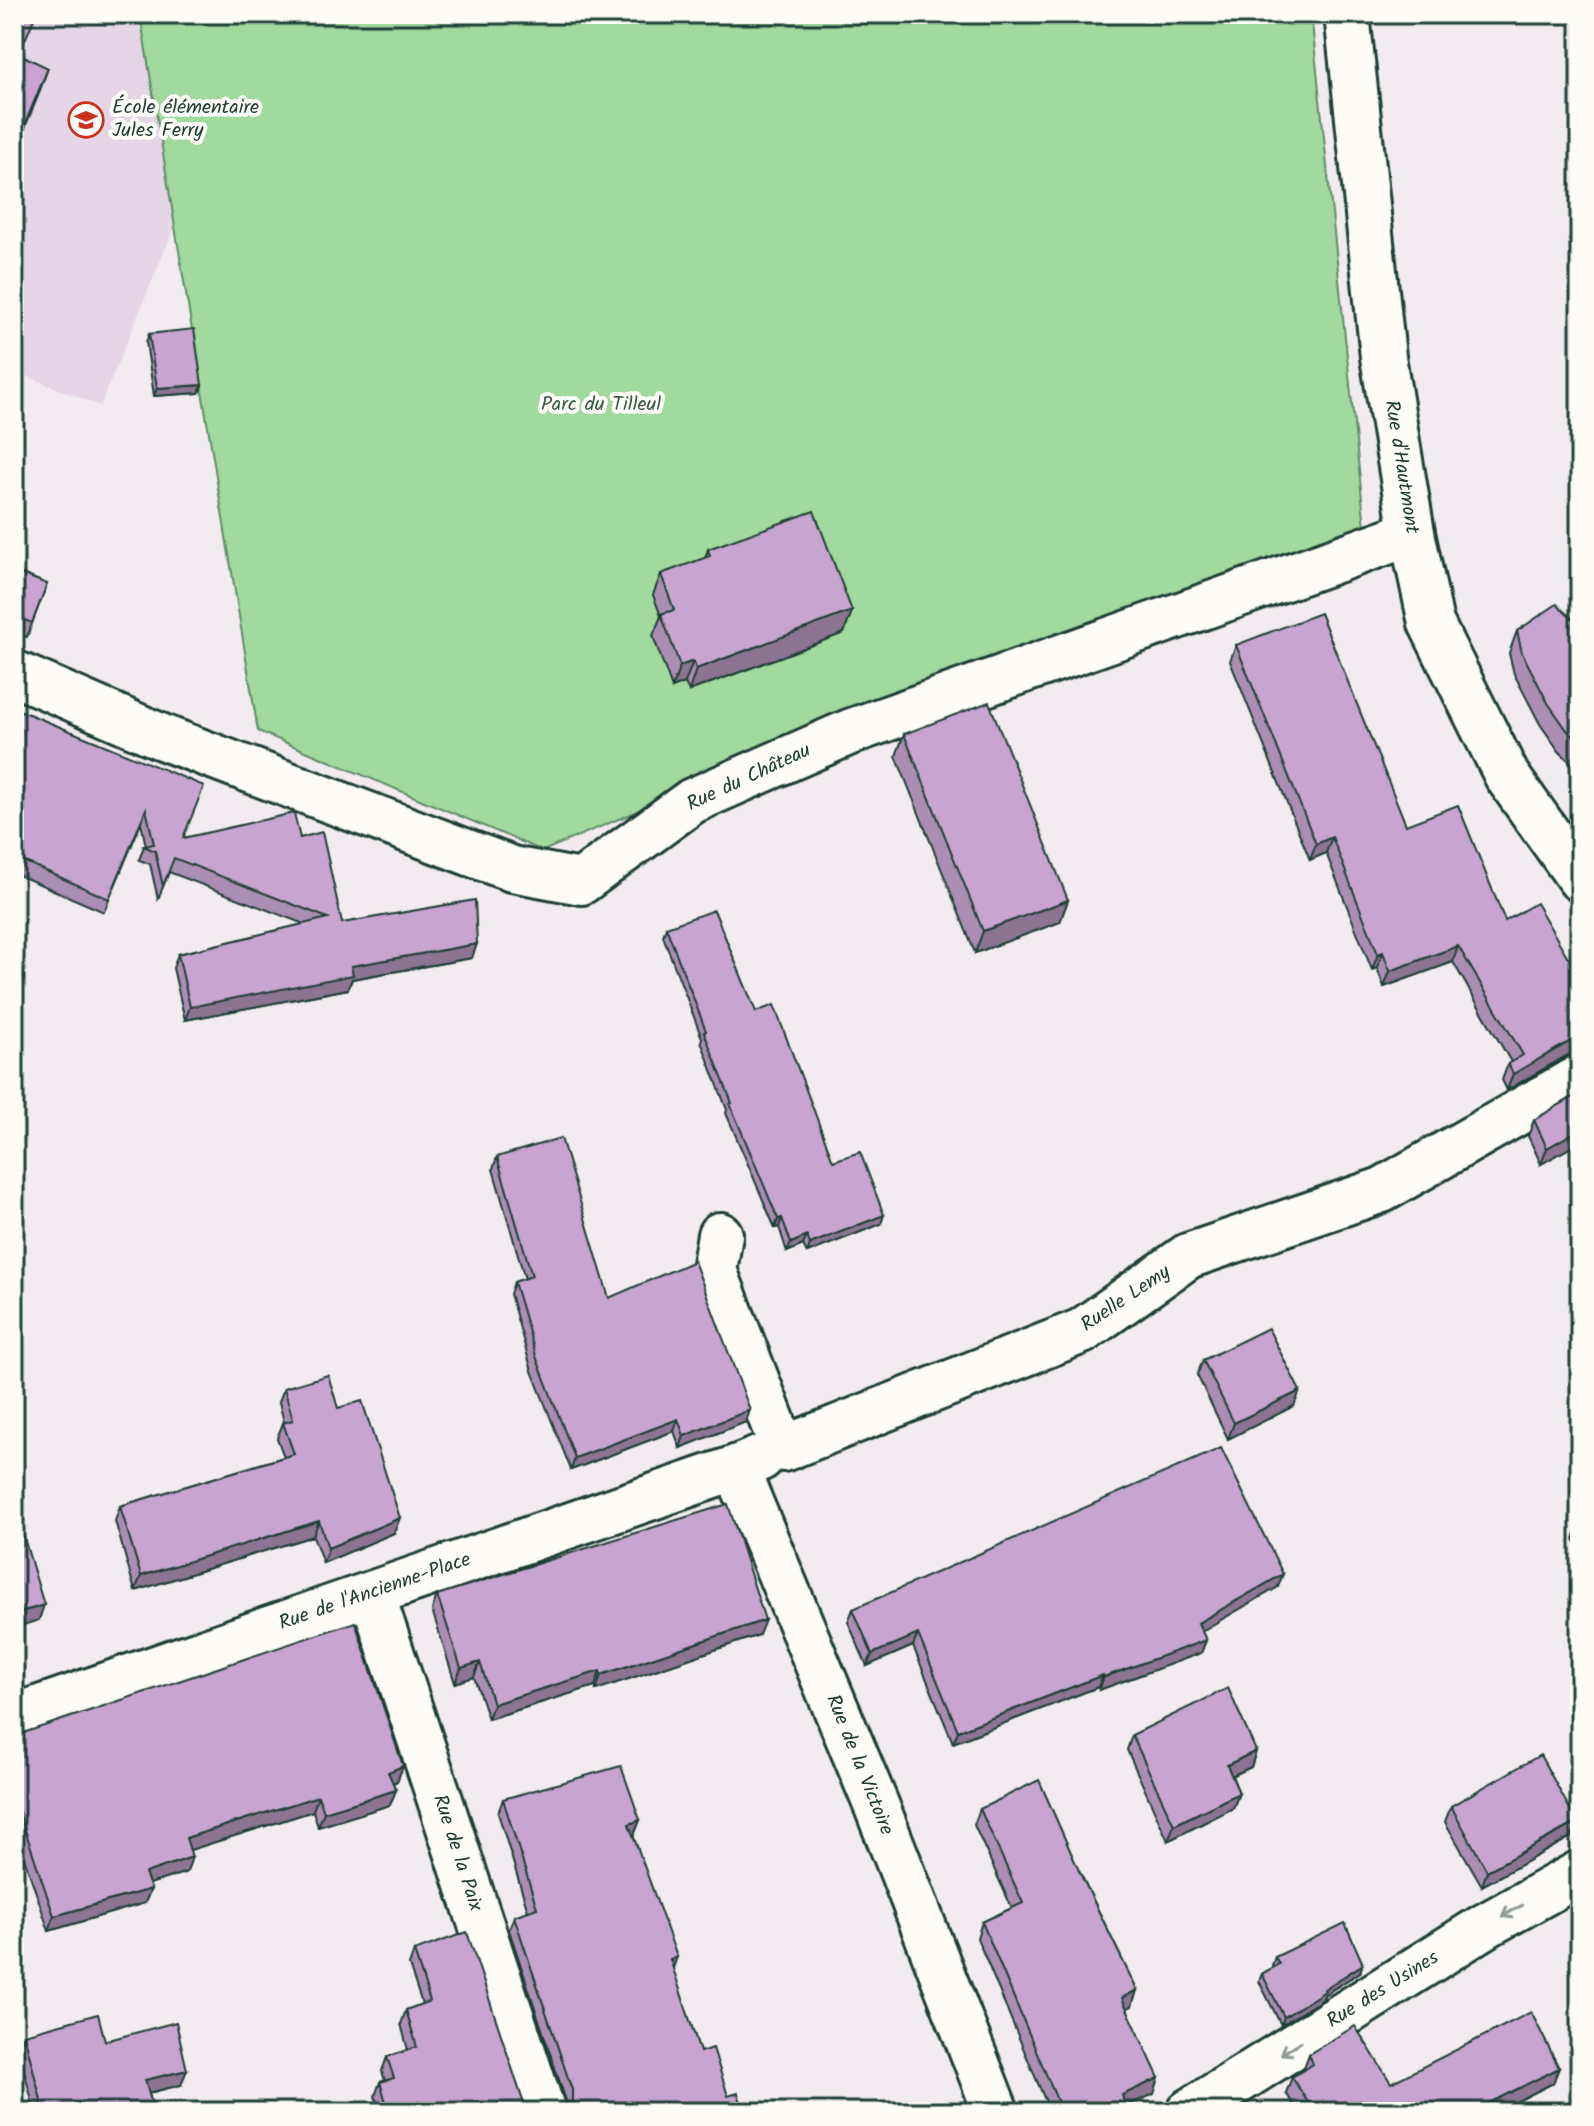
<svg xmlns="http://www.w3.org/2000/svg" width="1594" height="2126" font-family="Kalam,sans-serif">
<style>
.built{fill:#e5d6e6}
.green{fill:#a2d99e;stroke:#608b69;stroke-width:2}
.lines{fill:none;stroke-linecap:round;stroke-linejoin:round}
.minor-casing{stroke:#1f3d34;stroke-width:50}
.minor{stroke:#fdfcf7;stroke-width:44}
.wall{fill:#ab8eb3;stroke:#1f3d34;stroke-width:2}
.shaded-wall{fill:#8b7492;stroke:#1f3d34;stroke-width:2}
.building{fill:#c7a5d0;stroke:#1f3d34;stroke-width:2}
.oneway{stroke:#8e9c96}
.labels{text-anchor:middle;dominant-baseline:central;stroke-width:8;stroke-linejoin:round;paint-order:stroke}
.poi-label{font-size:20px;fill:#1f3d34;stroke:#fdfcf7;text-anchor:start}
.park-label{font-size:20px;fill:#395c49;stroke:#fdfcf7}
.street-label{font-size:20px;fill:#1f3d34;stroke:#fdfcf7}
</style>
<rect width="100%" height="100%" fill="#f2ebef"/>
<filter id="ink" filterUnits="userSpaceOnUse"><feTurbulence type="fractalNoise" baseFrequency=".0125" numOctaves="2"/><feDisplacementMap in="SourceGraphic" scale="16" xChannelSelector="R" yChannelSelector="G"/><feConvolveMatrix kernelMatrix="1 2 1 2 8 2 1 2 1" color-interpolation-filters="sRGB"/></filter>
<g filter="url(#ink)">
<polygon class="built" points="14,14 140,14 175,226 100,406 14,371"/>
<polygon class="green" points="140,14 1311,14 1365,527 887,706 543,851 258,731"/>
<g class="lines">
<defs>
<g id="minor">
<polyline points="1347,14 1383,357 1412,533 1431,623 1507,776 1580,879"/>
<polyline points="14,673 162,737 512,869 581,882 692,801 852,731 1412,533"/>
<polyline points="720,1235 714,1270 783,1449 1082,1331 1188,1256 1382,1190 1580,1077"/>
<polyline points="761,1458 736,1468 877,1807 996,2112"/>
<polyline points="372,1594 543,2112"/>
<polyline points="14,1717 736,1468"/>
<polyline points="1189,2112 1485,1926 1580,1873"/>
</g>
</defs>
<use href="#minor" class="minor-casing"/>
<use href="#minor" class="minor"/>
</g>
<g class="wall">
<polygon points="149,334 202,385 199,393 154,396 146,342"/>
<polygon points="708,549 852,611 844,633 689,691 685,683 672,688 653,636 661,616 653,595 661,574 705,558"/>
<polygon points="14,571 47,584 27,637 14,632"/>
<polygon points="1580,626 1580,772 1559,751 1540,724 1514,674 1509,653 1517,631"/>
<polygon points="1236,645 1406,825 1505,921 1568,1055 1507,1090 1502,1080 1508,1064 1511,1062 1453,962 1384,987 1377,968 1372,970 1326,853 1310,860 1230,661"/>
<polygon points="14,708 183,837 300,838 342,923 472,958 352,979 348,989 185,1020 173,968 178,954 304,924 169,872 158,899 150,864 139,860 144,846 146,846 141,823 104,912 14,873"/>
<polygon points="904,734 1068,900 1060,922 975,953 896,756"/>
<polygon points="666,927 756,1012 833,1161 881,1224 807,1253 803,1245 787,1252 779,1227 775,1228 726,1113 727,1110 701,1041 702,1038 663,936"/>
<polygon points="1580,1093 1580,1142 1541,1164 1528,1136 1534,1120"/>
<polygon points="497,1157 609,1298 746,1422 680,1448 674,1431 571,1470 532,1371 510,1294 514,1282 525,1279 493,1169"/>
<polygon points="1203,1360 1294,1406 1228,1439 1197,1375"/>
<polygon points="284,1388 338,1408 394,1533 323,1563 313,1536 135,1591 115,1521 120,1506 284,1457 277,1438 283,1423 284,1422 279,1402"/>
<polygon points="1580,1522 1580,1550 1574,1539"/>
<polygon points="1278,1587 1201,1631 1206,1640 1201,1653 1099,1690 1098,1687 953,1743 913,1646 867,1666 848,1622 853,1609"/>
<polygon points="437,1595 759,1635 596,1690 595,1686 488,1719 474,1677 455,1683 432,1610"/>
<polygon points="1132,1735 1256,1751 1251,1767 1232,1776 1239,1793 1233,1808 1168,1841 1127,1750"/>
<polygon points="14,1736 403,1766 397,1781 393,1783 396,1790 390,1805 318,1827 313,1811 190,1850 187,1872 149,1884 145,1903 49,1931 14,1828"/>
<polygon points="503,1799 640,1820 634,1835 633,1835 673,1969 700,2052 728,2096 744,2112 567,2112 567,2104 509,1930 514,1916 528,1911 498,1813"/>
<polygon points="1451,1806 1571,1837 1482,1886 1445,1822"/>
<polygon points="980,1809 1080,1873 1137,1990 1132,2006 1127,2008 1154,2094 1124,2107 1122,2112 1050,2112 977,1938 982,1922 1012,1908 974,1825"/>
<polygon points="414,1951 525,2107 529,2112 380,2112 375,2096 380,2082 385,2081 382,2071 387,2057 408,2050 401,2024 406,2010 422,2004 409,1965"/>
<polygon points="1275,1957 1360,1972 1324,1995 1323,1999 1281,2025 1259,1981 1262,1974 1273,1967 1272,1965"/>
<polygon points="24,2034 105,2041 181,2085 149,2093 154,2112 35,2112 18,2048"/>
<polygon points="1309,2054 1391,2083 1553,2083 1496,2112 1298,2112 1286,2093 1292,2077 1303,2070"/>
</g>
<g class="shaded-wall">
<polygon points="48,68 38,96 14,154 14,151"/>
<polygon points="202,385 199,393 154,396 157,388"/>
<polygon points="852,611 844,633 689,691 696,669"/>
<polygon points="693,661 685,683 672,688 680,666"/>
<polygon points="1332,837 1326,853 1310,860 1316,844"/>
<polygon points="1068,900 1060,922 975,953 983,931"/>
<polygon points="477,944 472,958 352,979 348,989 185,1020 190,1007 351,966"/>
<polygon points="1458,946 1453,962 1384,987 1390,971"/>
<polygon points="1383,952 1377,968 1372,970 1378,954"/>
<polygon points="1580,1038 1580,1052 1568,1055 1507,1090 1513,1074 1574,1039"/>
<polygon points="1580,1129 1580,1142 1541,1164 1547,1148"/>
<polygon points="884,1215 881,1224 807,1253 810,1244"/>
<polygon points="782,1218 779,1227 775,1228 778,1219"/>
<polygon points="807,1236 803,1245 787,1252 791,1243"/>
<polygon points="1300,1391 1294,1406 1228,1439 1234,1423"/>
<polygon points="750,1410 746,1422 680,1448 684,1436"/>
<polygon points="678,1419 674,1431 571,1470 575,1458"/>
<polygon points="400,1518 394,1533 323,1563 328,1548"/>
<polygon points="319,1521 313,1536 135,1591 141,1576"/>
<polygon points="1283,1574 1278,1587 1193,1636 1198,1623"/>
<polygon points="44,1605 39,1620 14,1628 14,1614"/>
<polygon points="765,1620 759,1635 596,1690 601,1675"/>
<polygon points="918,1634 913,1646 867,1666 872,1654"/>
<polygon points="1206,1640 1201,1653 1099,1690 1104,1677"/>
<polygon points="480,1662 474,1677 455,1683 461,1668"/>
<polygon points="600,1671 595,1686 488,1719 493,1704"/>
<polygon points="1103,1675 1098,1687 953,1743 958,1731"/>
<polygon points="1256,1751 1251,1767 1222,1780 1227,1765"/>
<polygon points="403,1766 397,1781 383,1787 388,1772"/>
<polygon points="396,1790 390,1805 318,1827 324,1812"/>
<polygon points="1239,1793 1233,1808 1168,1841 1174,1825"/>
<polygon points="318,1796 313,1811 181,1853 186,1838"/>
<polygon points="640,1820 634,1835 624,1838 629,1824"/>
<polygon points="1577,1822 1571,1837 1482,1886 1487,1871"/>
<polygon points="192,1857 187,1872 140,1887 145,1873"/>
<polygon points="151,1889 145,1903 49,1931 54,1916"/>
<polygon points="677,1957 672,1971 670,1959"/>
<polygon points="1363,1964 1360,1972 1324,1995 1323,1999 1281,2025 1284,2017 1324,1989"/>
<polygon points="1137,1990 1132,2006 1117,2013 1122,1998"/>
<polygon points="1559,2068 1553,2083 1496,2112 1471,2112"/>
<polygon points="187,2070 181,2085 140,2095 145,2080"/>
<polygon points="1159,2078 1154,2094 1124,2107 1122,2112 1113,2112 1122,2095"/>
</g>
<g class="building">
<polygon points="14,14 36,14 19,54 48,68 14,151"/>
<polygon points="194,329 202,385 157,388 149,334"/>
<polygon points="814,511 852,611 696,669 693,661 680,666 661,614 674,610 661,574 710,556 708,549"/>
<polygon points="14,571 47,584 32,623 14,616"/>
<polygon points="1557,604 1580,626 1580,742 1567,730 1548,703 1522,653 1517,631"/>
<polygon points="1320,613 1406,825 1458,805 1505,921 1536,903 1580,978 1580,1038 1574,1039 1513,1074 1508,1064 1523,1055 1458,946 1390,971 1383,952 1378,954 1332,837 1316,844 1236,645"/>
<polygon points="989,702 1068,900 983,931 904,734"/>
<polygon points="14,708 204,786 183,838 294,813 300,838 322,832 342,923 475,900 477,944 351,966 353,975 190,1007 178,954 328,918 174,858 163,886 155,851 144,846 154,844 146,809 109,899 14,857"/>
<polygon points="714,910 756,1012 774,1005 833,1161 860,1152 884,1215 810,1244 807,1236 791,1243 782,1218 778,1219 730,1104 732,1103 704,1032 706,1031 666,927"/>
<polygon points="1580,1093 1580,1129 1547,1148 1534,1120"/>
<polygon points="561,1138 609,1298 694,1261 750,1410 684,1436 678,1419 575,1458 537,1359 514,1282 532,1276 497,1157"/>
<polygon points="1268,1328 1300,1391 1234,1423 1203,1360"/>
<polygon points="328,1375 338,1408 362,1401 400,1518 328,1548 319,1521 141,1576 120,1506 294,1454 283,1423 293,1420 284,1388"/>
<polygon points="1221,1448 1283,1574 1198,1623 1206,1640 1104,1677 1103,1675 958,1731 918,1634 872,1654 853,1609"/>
<polygon points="728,1504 765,1620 601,1675 600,1671 493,1704 480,1662 461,1668 437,1595"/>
<polygon points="23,1535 44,1605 14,1614 14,1538"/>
<polygon points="355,1622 403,1766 388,1772 396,1790 324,1812 318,1796 186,1838 192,1857 145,1873 151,1889 54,1916 14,1797 14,1736"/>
<polygon points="1228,1688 1256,1751 1227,1765 1239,1793 1174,1825 1132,1735"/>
<polygon points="1540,1755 1577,1822 1487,1871 1451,1806"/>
<polygon points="621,1766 640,1820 629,1824 677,1957 670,1959 700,2052 713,2048 728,2096 738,2093 744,2112 568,2112 572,2104 572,2090 514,1916 537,1908 503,1799"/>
<polygon points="1039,1780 1080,1873 1137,1990 1122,1998 1159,2078 1122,2095 1125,2106 1113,2112 1062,2112 982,1922 1023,1903 980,1809"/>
<polygon points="1345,1923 1363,1964 1324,1989 1325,1991 1284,2017 1262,1974 1279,1964 1275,1957"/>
<polygon points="467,1932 525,2107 529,2112 389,2112 380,2082 394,2078 387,2057 417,2047 406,2010 430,2001 414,1951"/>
<polygon points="1531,2012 1559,2068 1471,2112 1314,2112 1292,2077 1313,2064 1309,2054 1355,2026 1391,2083"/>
<polygon points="98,2014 105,2041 176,2022 187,2070 145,2080 154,2112 44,2112 24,2034"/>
<polygon points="918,2104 922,2112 901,2112"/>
</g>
<defs><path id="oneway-shaft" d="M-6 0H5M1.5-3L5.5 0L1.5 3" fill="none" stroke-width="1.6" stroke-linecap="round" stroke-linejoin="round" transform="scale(2)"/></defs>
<g class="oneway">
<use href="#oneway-shaft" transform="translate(1512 1911) rotate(151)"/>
<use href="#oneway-shaft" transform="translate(1291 2048) rotate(148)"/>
</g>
</g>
<defs>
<symbol id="school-ring" viewBox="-11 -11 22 22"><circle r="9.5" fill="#fdfcf7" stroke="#c8321e" stroke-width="1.5"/><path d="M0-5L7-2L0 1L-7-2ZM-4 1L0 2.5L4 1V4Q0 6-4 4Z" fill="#c8321e"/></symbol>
</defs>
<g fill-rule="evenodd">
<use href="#school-ring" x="66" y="100" width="40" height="40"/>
</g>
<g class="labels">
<g class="poi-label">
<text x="112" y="108">École élémentaire<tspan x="112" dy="23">Jules Ferry</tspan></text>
</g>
<g class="park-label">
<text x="601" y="405">Parc du Tilleul</text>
</g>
<g class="street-label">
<text transform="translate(1401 467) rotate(81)">Rue d'Hautmont</text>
<text transform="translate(749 778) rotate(-25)">Rue du Château</text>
<text transform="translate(1126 1299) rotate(-34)">Ruelle Lemy</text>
<text transform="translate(375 1592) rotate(-19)">Rue de l'Ancienne-Place</text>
<text transform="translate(859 1765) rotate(68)">Rue de la Victoire</text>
<text transform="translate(457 1853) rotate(72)">Rue de la Paix</text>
<text transform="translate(1383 1990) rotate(-32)">Rue des Usines</text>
</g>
</g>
<rect width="1594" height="2126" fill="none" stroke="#fdfcf7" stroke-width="48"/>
<rect x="24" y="24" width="1546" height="2078" fill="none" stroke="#1f3d34" stroke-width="3" filter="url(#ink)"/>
</svg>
